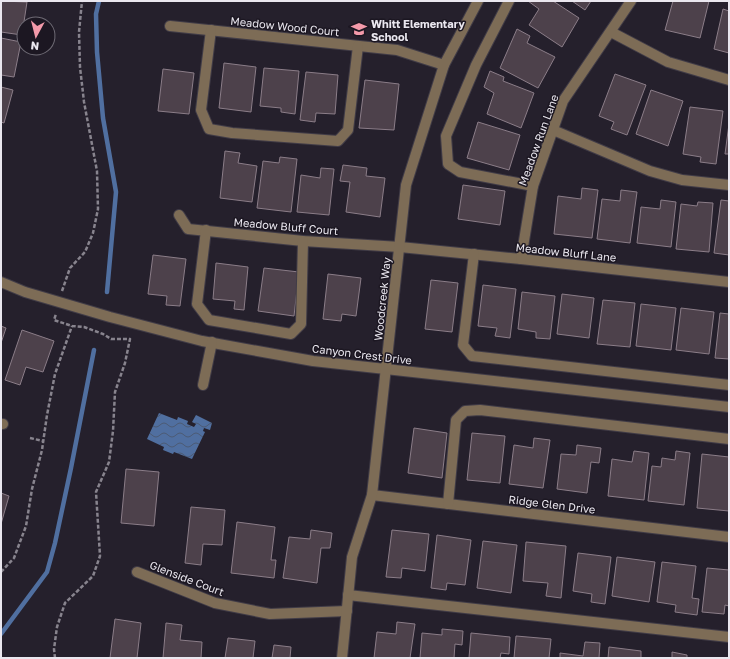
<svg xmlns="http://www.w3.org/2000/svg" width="730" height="659" font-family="'Golos Text',sans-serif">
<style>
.water{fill:url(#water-waves)}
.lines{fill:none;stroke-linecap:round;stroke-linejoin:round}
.stream{stroke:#506fa0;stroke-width:4.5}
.building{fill:#4d414b;stroke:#8b7d88}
.minor-casing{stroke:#413c47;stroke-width:12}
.path{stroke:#88848e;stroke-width:2.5;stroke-dasharray:4 2;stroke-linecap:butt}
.minor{stroke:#7d6c56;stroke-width:10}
.labels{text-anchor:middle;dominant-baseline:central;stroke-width:3;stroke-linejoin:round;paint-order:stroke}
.poi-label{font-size:11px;font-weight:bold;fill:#eae7ef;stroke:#1c1722;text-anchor:start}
.street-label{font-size:11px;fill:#eae7ef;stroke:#1c1722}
</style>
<defs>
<pattern id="water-waves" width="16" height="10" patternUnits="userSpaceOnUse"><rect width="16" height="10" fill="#506fa0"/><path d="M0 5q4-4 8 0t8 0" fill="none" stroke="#4b5a74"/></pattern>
</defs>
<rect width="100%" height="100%" fill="#25202c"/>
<polygon class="water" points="159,413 177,420 178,417 188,421 187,424 194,427 196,424 192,422 196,415 212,423 210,430 204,428 203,431 205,432 192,459 174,452 173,454 163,450 164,447 147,439"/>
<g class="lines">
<g class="stream">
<polyline points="99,1 96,14 97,52 103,118 116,192 107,292"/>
<polyline points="1,634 47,572 55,543 71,468 94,350"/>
</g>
</g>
<g class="building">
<polygon points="1,1 27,2 22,35 1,32"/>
<polygon points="528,1 553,1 579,18 562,47 529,25 539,9"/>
<polygon points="572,1 591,1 585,10"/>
<polygon points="673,1 709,1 700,38 665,30"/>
<polygon points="723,9 729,11 729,53 714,49"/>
<polygon points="517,29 530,36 527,43 555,57 538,88 500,68"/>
<polygon points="1,38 21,42 14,77 1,75"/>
<polygon points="224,63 256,67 251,112 219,108"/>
<polygon points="264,68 299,71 295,114 281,112 281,108 260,106"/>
<polygon points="163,69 194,73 189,114 158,111"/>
<polygon points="490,71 504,77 503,81 534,93 521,128 487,114 494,93 484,87"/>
<polygon points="306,72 338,75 335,114 316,113 315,122 300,120"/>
<polygon points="615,74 646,85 627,135 611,129 614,122 599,116"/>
<polygon points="365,80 399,84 394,130 359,128"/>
<polygon points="1,87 13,90 4,123 1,122"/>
<polygon points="651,90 683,101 668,146 636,134"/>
<polygon points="690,107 723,111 716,164 700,162 701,157 683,154"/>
<polygon points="478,122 520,135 509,170 467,158"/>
<polygon points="729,124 729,154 725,154"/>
<polygon points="225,151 240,153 238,163 257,166 252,202 220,198"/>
<polygon points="280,157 297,159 291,212 257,208 263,161 279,163"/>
<polygon points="343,165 367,168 366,176 385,178 380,217 346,212 350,182 340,181"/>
<polygon points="321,168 334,169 329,215 297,212 301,175 320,178"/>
<polygon points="463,185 505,191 500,225 458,219"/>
<polygon points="582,188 598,190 592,238 554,234 558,196 581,199"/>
<polygon points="621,190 637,192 630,243 597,239 602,199 620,201"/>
<polygon points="661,200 676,202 671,247 637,243 641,207 660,209"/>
<polygon points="721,200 729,201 729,255 714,253"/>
<polygon points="698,202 713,203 709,252 676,249 681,204 697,206"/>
<polygon points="153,255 186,259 180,306 166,305 167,296 148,294"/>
<polygon points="216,263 248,267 244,310 234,309 235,301 213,299"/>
<polygon points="264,268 299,272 294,316 258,311"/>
<polygon points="328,274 361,278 356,316 342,314 341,321 323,319"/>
<polygon points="431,280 458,283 452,332 425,329"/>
<polygon points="483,285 516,289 510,338 495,336 497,328 478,326"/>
<polygon points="522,292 555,296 550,339 536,338 536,332 518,329"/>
<polygon points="562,294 594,298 589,338 557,334"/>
<polygon points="603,300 635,303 630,347 597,344"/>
<polygon points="641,304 676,308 671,350 636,346"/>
<polygon points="681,308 714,312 709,354 676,350"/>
<polygon points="720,313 729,314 729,359 715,358"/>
<polygon points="1,326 6,328 1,343"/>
<polygon points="22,330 54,341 43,372 26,367 20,385 5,380"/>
<polygon points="414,428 447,433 442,478 408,473"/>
<polygon points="472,433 505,436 500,483 467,480"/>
<polygon points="534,438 550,440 543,488 509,484 514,445 533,448"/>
<polygon points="577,445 601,448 599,463 591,462 587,493 557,489 561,454 576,455"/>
<polygon points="634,451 649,453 644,500 608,496 612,459 632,462"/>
<polygon points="676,451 690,453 684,505 648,501 652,466 661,467 662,458 675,460"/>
<polygon points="702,454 729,457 729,511 697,508"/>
<polygon points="126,469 159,472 154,526 121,523"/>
<polygon points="1,493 9,496 1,524"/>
<polygon points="191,507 225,510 222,545 203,544 201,565 185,563"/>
<polygon points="237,522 275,527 271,560 276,560 274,578 231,573"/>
<polygon points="311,530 332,533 330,548 321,548 317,583 283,578 289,537 310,539"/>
<polygon points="392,530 429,534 425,571 402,568 401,578 386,577"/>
<polygon points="437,535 471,540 465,585 447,583 446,590 431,588"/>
<polygon points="483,541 517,545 511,593 477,588"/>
<polygon points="526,542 566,546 561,598 546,596 548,583 523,581"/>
<polygon points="578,553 611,557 605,604 591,602 592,594 573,591"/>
<polygon points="617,557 655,562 649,602 612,596"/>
<polygon points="662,562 696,566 692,598 699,599 697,615 675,612 676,605 657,602"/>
<polygon points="707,568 729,570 729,606 725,605 724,614 702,612"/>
<polygon points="115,619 141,623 137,658 110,658"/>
<polygon points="397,622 415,624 410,658 374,658 377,632 396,634"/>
<polygon points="166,623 182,625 180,640 202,642 201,658 163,658"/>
<polygon points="442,629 463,631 462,645 455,644 454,658 420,658 422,633 442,635"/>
<polygon points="471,633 510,637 509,654 501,653 500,658 469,658"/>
<polygon points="516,636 551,639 549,658 514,658"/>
<polygon points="228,638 255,641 253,658 225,658"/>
<polygon points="585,642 600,643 599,658 560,658 560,653 583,656"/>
<polygon points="274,645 291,647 290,658 272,658"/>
<polygon points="609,647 641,651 641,658 608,658"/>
<polygon points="672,652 687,655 687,658 672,658"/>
</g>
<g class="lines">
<defs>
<g id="minor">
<polyline points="509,1 476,65 446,136 448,164 460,172 533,186"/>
<polyline points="170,26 397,50 444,65"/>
<polyline points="211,30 201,110 209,129 232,133 338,141 348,130 358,46"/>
<polyline points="611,32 668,62 729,80"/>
<polyline points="553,130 650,171 682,180 729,185"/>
<polyline points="179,215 188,229 303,241 400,247 521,259 729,282"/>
<polyline points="206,230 197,304 209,320 291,334 301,324 303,241"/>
<polyline points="474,254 463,345 472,356 729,385"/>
<polyline points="521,259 533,186 563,101 631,1"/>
<polyline points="1,282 25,292 110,317 202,341 313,361 729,407"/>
<polyline points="203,385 212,342"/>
<polyline points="1,424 3,424"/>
<polyline points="372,495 729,537"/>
<polyline points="448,504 456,420 465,411 480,410 729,439"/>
<polyline points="137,572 215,603 270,614 347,611"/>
<polyline points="348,595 729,637"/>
<polyline points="342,658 352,557 372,495 406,185 444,65 478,1"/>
</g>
</defs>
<use href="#minor" class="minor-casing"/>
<g class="path">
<polyline points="62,291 70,268 85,252 93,233 98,209 97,171 84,102 80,67 79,32 82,1"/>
<polyline points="30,438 43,441"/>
<polyline points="1,572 14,558 26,526 32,489 42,450 47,415 55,374 72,326"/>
<polyline points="55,658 54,649 57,627 65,603 93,576 100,556 96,492 109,462 113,431 115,392 125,363 130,339 111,339 103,334 84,327 72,326 54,320 56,314"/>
</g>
<use href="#minor" class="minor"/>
</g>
<defs>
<symbol id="school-bare" viewBox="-9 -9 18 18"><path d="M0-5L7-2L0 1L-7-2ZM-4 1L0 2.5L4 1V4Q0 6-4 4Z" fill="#f39aaa" stroke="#1c1722" stroke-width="2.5" paint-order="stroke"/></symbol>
</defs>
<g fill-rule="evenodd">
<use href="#school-bare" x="348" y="18" width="22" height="22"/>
</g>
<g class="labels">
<g class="poi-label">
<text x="371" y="23">Whitt Elementary<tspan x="371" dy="13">School</tspan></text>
</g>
<g class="street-label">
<text transform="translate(285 26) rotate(6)">Meadow Wood Court</text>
<text transform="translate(538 140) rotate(-70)">Meadow Run Lane</text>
<text transform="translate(286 226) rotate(5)">Meadow Bluff Court</text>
<text transform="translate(566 252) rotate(6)">Meadow Bluff Lane</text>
<text transform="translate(382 299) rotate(-84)">Woodcreek Way</text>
<text transform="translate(362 354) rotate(7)">Canyon Crest Drive</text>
<text transform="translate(552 504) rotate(7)">Ridge Glen Drive</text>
<text transform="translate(187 578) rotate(21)">Glenside Court</text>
</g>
</g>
<rect width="730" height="659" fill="none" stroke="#eae7ef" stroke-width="4"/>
<g transform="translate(36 36) rotate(187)"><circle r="19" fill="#1c1722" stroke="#6e6a74"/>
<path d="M0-3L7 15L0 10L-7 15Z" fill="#f39aaa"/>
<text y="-6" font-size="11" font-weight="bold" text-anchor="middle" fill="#eae7ef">N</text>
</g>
</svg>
